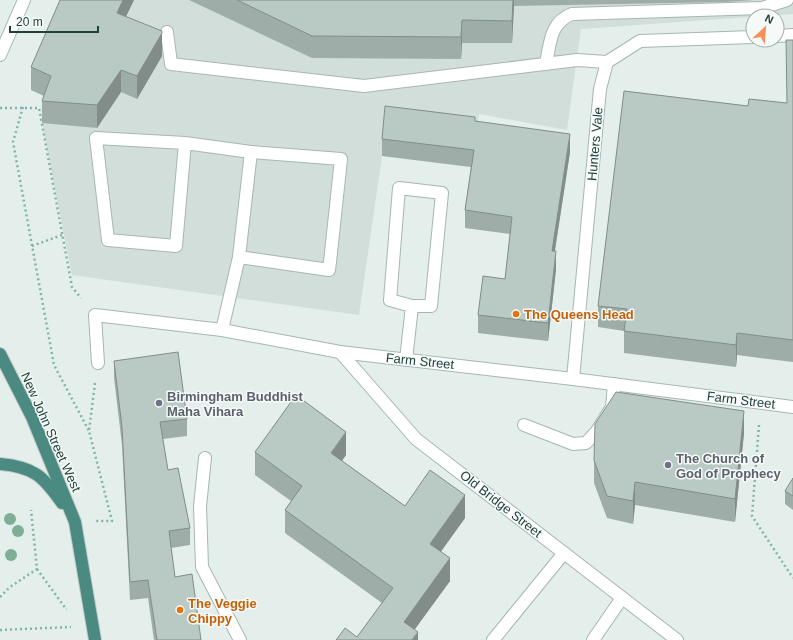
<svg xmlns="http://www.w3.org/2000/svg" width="793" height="640" font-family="Helvetica,sans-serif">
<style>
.built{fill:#d2deda}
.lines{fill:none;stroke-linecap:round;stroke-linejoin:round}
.service-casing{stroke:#a6b7b3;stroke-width:14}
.minor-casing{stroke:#a6b7b3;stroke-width:14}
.secondary-casing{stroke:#a2bab4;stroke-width:14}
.trunk-casing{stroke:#c1cac8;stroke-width:14}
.path{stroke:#83b3a9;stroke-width:2.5;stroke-dasharray:2 3;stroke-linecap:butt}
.service{stroke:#fff;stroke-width:12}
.minor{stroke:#fff;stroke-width:12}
.secondary{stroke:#fff;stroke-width:12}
.trunk{stroke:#4a8a81;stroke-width:12}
.tree{fill:#7eae96}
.wall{fill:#9fada9}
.shaded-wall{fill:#828d89}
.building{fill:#b9c9c4;stroke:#828d89}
.food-dot{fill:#e8710a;stroke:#f5faf8;stroke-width:1.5}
.worship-dot{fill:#6b7280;stroke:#f5faf8;stroke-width:1.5}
.labels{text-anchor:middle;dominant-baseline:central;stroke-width:3;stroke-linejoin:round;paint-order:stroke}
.street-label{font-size:13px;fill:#22413c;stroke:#f5faf8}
.food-label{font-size:13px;font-weight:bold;fill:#c56008;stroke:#f5faf8;text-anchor:start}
.worship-label{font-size:13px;font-weight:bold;fill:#5b616d;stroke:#f5faf8;text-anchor:start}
</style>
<rect width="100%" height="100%" fill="#e4eeeb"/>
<polygon class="built" points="70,0 793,0 793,14 581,29 567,130 479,114 472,167 382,156 359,315 72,275 42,123 51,98 31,90"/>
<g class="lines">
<defs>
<g id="service">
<polyline points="167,32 171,64 364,86 577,60 607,62"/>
<path d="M546,64C550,44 550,22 572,14L762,8L787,0"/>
<polyline points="185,143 176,246 108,240 96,138 185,143 251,152 239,257 222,330"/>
<polyline points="239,257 329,270 330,262 341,159 251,152"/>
<polyline points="406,360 412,306 390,300 399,188 442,193 431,306 412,306"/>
<polyline points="524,425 573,444 586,443 597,431 612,407 614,384"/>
<polyline points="205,458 200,506 202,567 240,640"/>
<polyline points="493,640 564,553"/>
<polyline points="593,640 622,598"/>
</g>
<g id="minor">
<polyline points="777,36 793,35"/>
<polyline points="340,352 416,439 677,640"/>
<polyline points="98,363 95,315 222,330 340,352 573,379 793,407"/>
<polyline points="573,379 600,89 607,62 640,41 753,37"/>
</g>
<polyline id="secondary" points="0,55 24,0"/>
<g id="trunk">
<polyline points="0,354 32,417 75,522 95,640"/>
<path d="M0,464C34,467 43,476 62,503"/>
</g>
</defs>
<use href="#service" class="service-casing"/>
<use href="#minor" class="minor-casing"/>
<use href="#secondary" class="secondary-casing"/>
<use href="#trunk" class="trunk-casing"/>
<g class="path">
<polyline points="23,107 13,142 54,365 89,431"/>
<polyline points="0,108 39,108 72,287 81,298"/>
<polyline points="32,246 62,235"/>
<polyline points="95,383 89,431 112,521 96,521"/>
<polyline points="759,425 752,516 793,578"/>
<polyline points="37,569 66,609 67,609"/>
<polyline points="0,597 10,587 37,569 31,510"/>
<polyline points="0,630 71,627"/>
</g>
<use href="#service" class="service"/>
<use href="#minor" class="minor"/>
<use href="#secondary" class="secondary"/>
<use href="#trunk" class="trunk"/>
</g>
<g class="tree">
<circle cx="10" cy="519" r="6"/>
<circle cx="18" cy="531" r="6"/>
<circle cx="11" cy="555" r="6"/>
</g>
<g class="wall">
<polygon points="60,0 134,0 126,16 162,56 137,99 121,92 97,128 42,123 42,101 44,96 31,90 31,67"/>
<polygon points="189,0 754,0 726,2 514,6 512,43 462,43 461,59 312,58"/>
<polygon points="793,40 793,362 737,355 736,367 624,353 624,331 598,327 598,306 748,106 787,103"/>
<polygon points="475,121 570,152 555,251 556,269 548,341 478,333 478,315 505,279 510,234 465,228 465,210 471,167 382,156 382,139"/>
<polygon points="114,361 187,419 187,436 163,439 168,470 190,528 190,545 171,548 175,577 201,640 154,640 148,598 130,600 122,445 114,378"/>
<polygon points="744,433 735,522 635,505 633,524 607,518 594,483 594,460"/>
<polygon points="255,452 346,455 342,461 405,506 465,518 440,552 450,581 414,630 418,640 357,637 382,603 285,533 285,510 291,501 255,475"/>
<polygon points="793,478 793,510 785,504 785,491"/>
</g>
<g class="shaded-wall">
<polygon points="123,0 134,0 117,35 117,13"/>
<polygon points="513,0 514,0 514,6 512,43 512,21"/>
<polygon points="462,20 462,43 461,59 461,37"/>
<polygon points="162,33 162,56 137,99 137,76"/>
<polygon points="121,70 121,92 97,128 97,105"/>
<polygon points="570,134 570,152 552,268 552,251"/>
<polygon points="556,251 556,269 548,341 548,323"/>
<polygon points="737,333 737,355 736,367 736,345"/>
<polygon points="744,411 744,433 735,522 735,499"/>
<polygon points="346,432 346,455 331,476 331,453"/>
<polygon points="635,482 635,505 633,524 633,501"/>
<polygon points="465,495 465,518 430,567 430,544"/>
<polygon points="450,558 450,581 407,640 404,622"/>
<polygon points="418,632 418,640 412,640"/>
</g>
<g class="building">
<polygon points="60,0 123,0 117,13 162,31 162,33 137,76 121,70 97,105 42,101 51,76 31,67"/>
<polygon points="237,0 513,0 512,21 462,20 461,37 312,36"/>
<polygon points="786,40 793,40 793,340 737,333 736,345 624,331 627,309 598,306 624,91 748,106 749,99 787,103"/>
<polygon points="385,106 475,117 475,121 570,134 552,251 556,251 548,323 478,315 483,276 505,279 512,217 465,210 474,150 382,139"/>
<polygon points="178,352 187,419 160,422 168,470 178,468 190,528 169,531 175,577 192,574 201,640 157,640 148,580 130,582 122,427 114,361"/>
<polygon points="616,392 744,411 735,499 635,482 633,501 607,496 594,460 595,424"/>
<polygon points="296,395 346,432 331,453 405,506 430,470 465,495 430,544 450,558 404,622 418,632 412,640 336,640 345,628 357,637 393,588 285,510 302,486 255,452"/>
<polygon points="793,478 793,496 785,491"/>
</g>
<g class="food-dot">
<circle cx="516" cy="314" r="4"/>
<circle cx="180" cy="610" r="4"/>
</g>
<g class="worship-dot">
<circle cx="159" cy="403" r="4"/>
<circle cx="668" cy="465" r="4"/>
</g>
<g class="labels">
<g class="street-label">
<text transform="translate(595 144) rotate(-85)">Hunters Vale</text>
<text transform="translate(420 361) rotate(6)">Farm Street</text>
<text transform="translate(741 400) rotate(7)">Farm Street</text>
<text transform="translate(51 432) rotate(66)">New John Street West</text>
<text transform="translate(501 504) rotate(38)">Old Bridge Street</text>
</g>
<g class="food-label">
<text x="524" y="314">The Queens Head</text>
<text x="188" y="603">The Veggie<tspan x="188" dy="15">Chippy</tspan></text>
</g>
<g class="worship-label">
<text x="167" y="396">Birmingham Buddhist<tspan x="167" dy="15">Maha Vihara</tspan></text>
<text x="676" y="458">The Church of<tspan x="676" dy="15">God of Prophecy</tspan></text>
</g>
</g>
<g transform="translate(765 28) rotate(26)"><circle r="19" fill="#f5faf8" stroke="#a1b0ad"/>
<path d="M0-3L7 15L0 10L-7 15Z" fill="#f79059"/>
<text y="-6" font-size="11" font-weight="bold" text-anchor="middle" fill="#22413c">N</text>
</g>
<path d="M10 26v6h88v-6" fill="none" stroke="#22413c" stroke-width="2"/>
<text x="16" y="26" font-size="12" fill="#22413c" stroke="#f5faf8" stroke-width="3" paint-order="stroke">20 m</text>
</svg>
